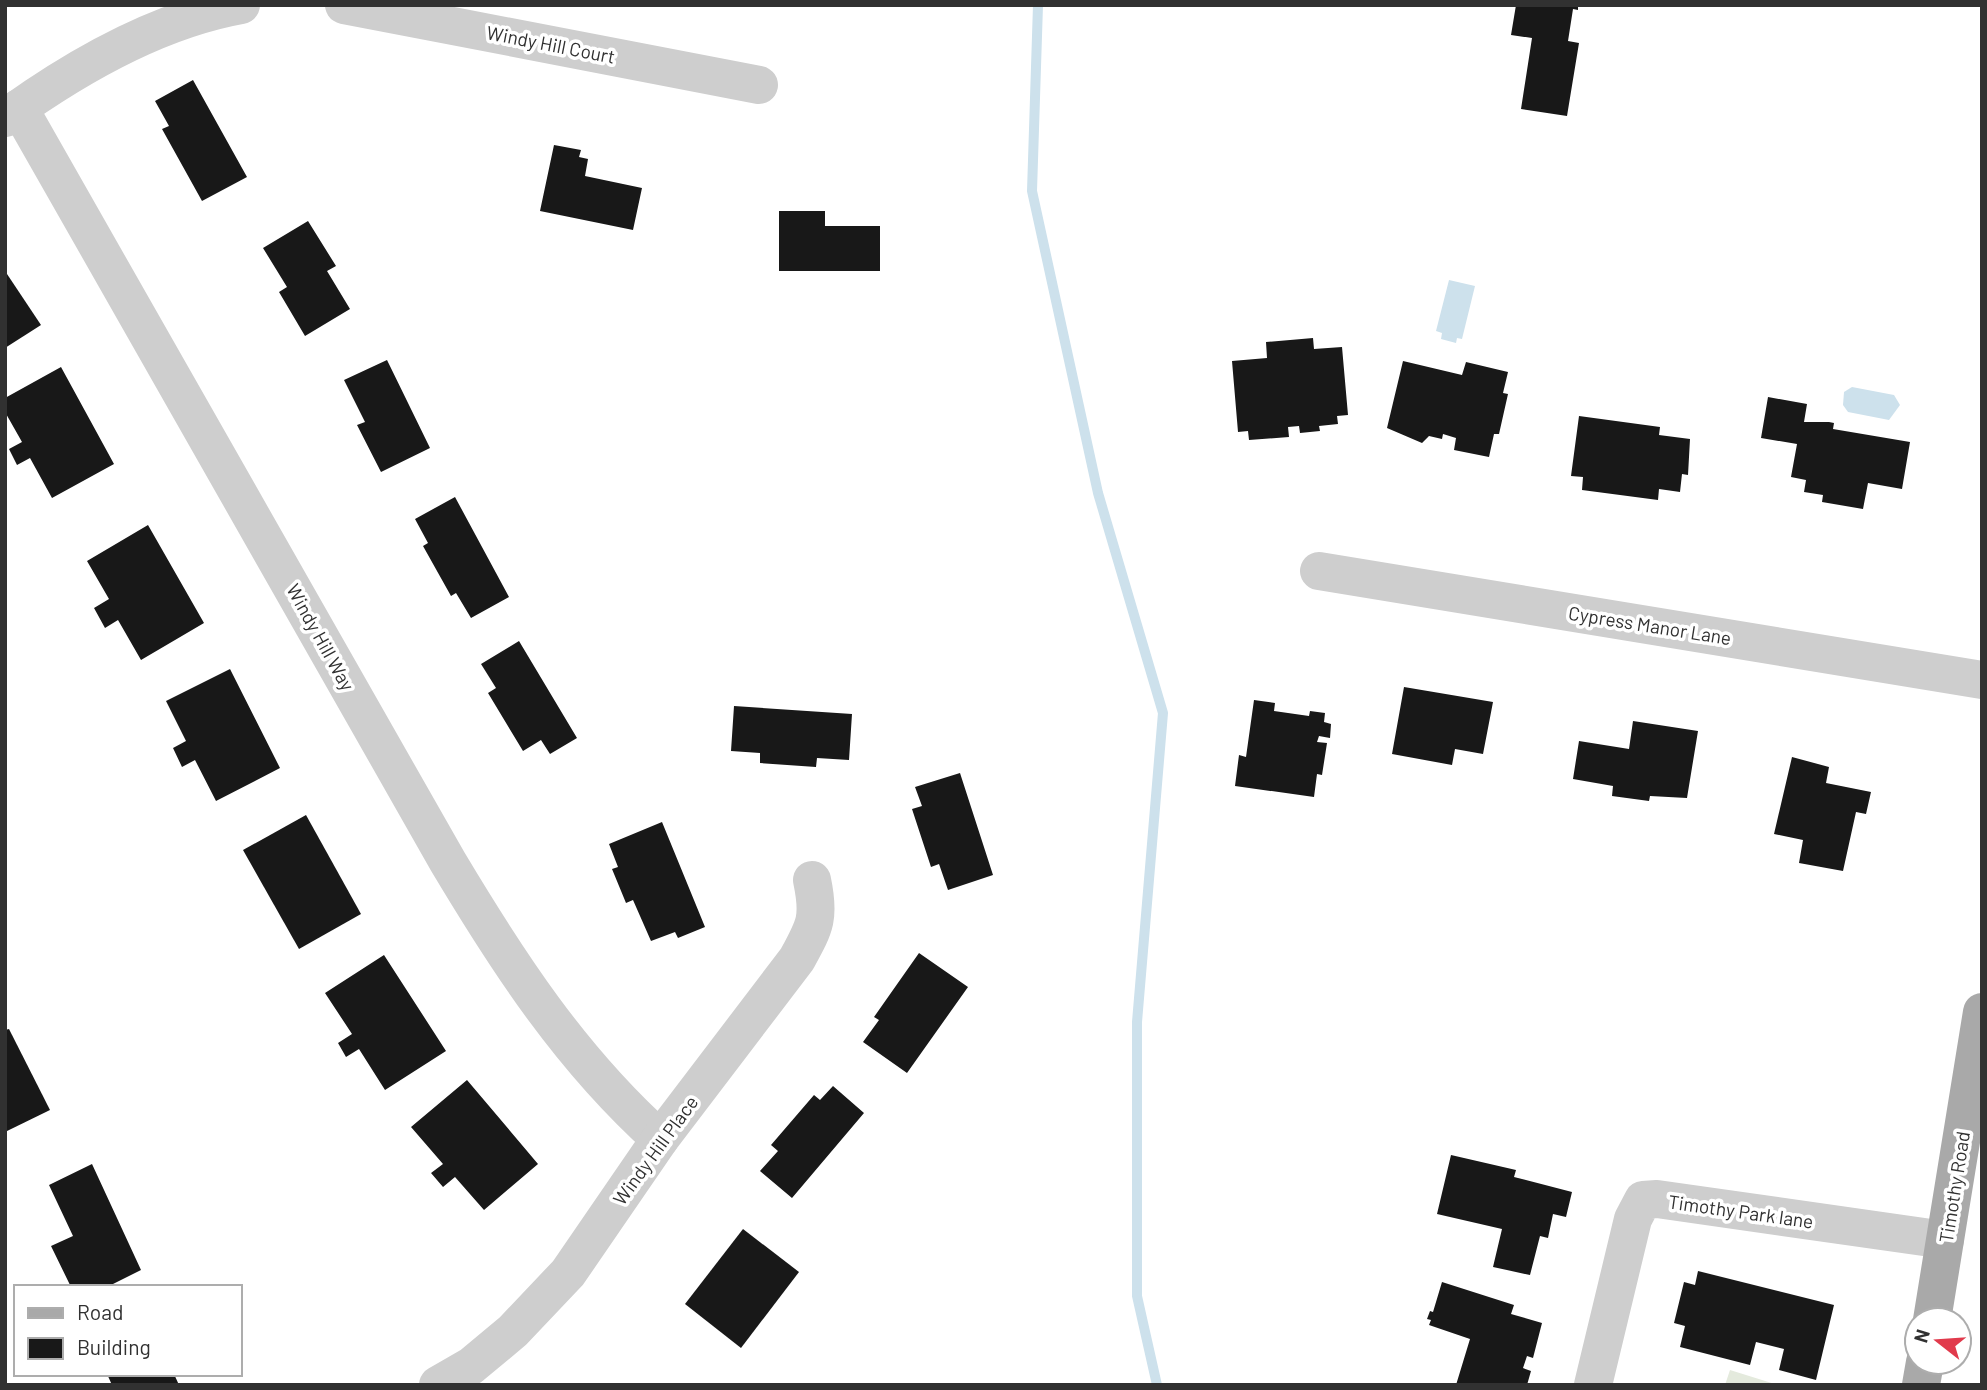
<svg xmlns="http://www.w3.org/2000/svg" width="1987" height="1390" font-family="Barlow,sans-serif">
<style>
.green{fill:#e4eadd}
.water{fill:#cde1ec}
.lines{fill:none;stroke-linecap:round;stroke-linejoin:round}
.stream{stroke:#cde1ec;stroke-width:10}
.building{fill:#181818}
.minor{stroke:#cecece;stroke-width:38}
.major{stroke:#a9a9a9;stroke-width:38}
.labels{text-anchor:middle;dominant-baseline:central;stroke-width:7;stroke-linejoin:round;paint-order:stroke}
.street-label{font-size:19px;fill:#313131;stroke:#fff}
</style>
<rect width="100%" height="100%" fill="#fff"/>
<polygon class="green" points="1730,1370 1778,1385 1725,1385"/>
<g class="water">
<polygon points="1449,280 1475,286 1462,339 1457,338 1456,343 1441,339 1442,333 1436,331"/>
<polygon points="1852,387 1894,395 1900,405 1889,420 1848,412 1843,405 1844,392"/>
</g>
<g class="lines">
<polyline class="stream" points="1038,5 1032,191 1098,493 1163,713 1137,1022 1137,1296 1157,1385"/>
</g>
<g class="building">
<polygon points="1516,5 1578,5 1578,10 1573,9 1568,41 1579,43 1567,116 1521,109 1532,38 1511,35"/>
<polygon points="193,80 247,177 202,201 162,129 169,126 155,101"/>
<polygon points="554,145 581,150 579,157 588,159 585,176 642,188 633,230 540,211"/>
<polygon points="779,211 825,211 825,226 880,226 880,271 779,271"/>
<polygon points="308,221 336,266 327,271 350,309 305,336 279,292 287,287 263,248"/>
<polygon points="5,271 41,325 5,348"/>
<polygon points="1313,338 1314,349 1342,347 1348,415 1337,416 1338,424 1319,426 1320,431 1300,433 1299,426 1288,427 1289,437 1249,440 1248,431 1238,432 1232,361 1267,358 1266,342"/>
<polygon points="387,360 430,448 381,472 357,425 365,422 344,380"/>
<polygon points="1403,361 1462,375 1466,362 1508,372 1503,393 1508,394 1499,434 1494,434 1489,457 1454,450 1456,438 1443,434 1442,439 1429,436 1422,443 1387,428"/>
<polygon points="61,367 114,464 52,498 30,458 17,465 9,449 22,442 5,412 5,398"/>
<polygon points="1768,397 1807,404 1804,422 1829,422 1834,423 1833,429 1910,442 1902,489 1868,483 1863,509 1822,502 1823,495 1804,492 1806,480 1791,477 1797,444 1761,438"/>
<polygon points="1579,416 1660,427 1659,435 1690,439 1688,475 1682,474 1680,492 1659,489 1658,500 1582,490 1583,477 1571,476"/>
<polygon points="455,497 509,597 471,618 456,593 451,596 423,546 428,543 415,519"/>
<polygon points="148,525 204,623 141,660 118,620 105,628 94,608 109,599 87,561"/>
<polygon points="519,641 577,738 550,754 541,740 523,751 488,693 496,688 481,664"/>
<polygon points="230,669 280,768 216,801 195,760 182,767 173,748 186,741 166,701"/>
<polygon points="1404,687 1493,702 1483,754 1455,749 1452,765 1392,754"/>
<polygon points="1254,700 1275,703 1274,711 1309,716 1310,711 1325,713 1324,722 1331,724 1330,738 1319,736 1317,742 1327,743 1322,775 1317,774 1314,797 1235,786 1239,755 1246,757"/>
<polygon points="734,706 852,714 849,760 817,758 816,767 760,763 760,753 731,751"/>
<polygon points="1633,721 1698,731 1687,798 1650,796 1649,801 1612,796 1613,786 1573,779 1579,741 1629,749"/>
<polygon points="1792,757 1829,767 1826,783 1871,792 1866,814 1856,812 1843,871 1799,863 1803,840 1774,834"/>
<polygon points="960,773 993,875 948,890 939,864 931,867 912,809 922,806 915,787"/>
<polygon points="306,815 361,914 299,949 243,850"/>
<polygon points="662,822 705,927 678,938 675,932 651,941 633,900 626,903 612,869 618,867 609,844"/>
<polygon points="919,953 968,987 907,1073 863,1042 879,1020 874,1017"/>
<polygon points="384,955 446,1051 385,1090 359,1049 346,1057 338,1043 352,1034 325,993"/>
<polygon points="9,1029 50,1110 5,1132 5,1030"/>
<polygon points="467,1080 538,1164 484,1210 455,1177 443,1187 431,1173 443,1164 411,1127"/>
<polygon points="833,1086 864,1113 792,1198 760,1171 778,1151 771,1145 814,1095 820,1100"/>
<polygon points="1451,1155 1516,1170 1514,1177 1572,1192 1566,1217 1553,1214 1548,1238 1540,1236 1530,1275 1493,1267 1502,1229 1437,1214"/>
<polygon points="92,1164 141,1270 107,1287 71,1287 51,1246 73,1236 49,1185"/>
<polygon points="743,1229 799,1272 741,1348 685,1304"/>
<polygon points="1698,1271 1834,1305 1816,1380 1779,1370 1784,1349 1756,1342 1750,1365 1680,1347 1685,1326 1674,1323 1684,1282 1695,1285"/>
<polygon points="1442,1282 1514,1305 1511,1314 1542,1323 1533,1358 1527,1356 1523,1368 1531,1371 1527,1385 1456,1385 1470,1339 1429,1325 1431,1320 1427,1319 1430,1311 1433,1312"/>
<polygon points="107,1374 174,1374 179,1385 112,1385"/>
</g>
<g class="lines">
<g class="minor">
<polyline points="344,5 759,85"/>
<path d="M19,108L448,862C509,964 571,1059 660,1139"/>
<path d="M5,118C74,68 157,20 241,5"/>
<polyline points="1319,571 1982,680"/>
<path d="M438,1385L471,1366L513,1331L568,1273L660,1139L797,959C815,926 820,918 812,880"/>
<polyline points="1593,1385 1633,1219 1643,1200 1657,1199 1945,1240"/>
</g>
<g class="major">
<polyline points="1932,1320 1982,1012"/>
<polyline points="1921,1385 1925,1362"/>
</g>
</g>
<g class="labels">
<g class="street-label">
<text transform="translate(551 44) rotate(11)">Windy Hill Court</text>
<text transform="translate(1650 625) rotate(9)">Cypress Manor Lane</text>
<text transform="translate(321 637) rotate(61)">Windy Hill Way</text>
<text transform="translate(655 1150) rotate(-54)">Windy Hill Place</text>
<text transform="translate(1954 1187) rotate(-81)">Timothy Road</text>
<text transform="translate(1741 1211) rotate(8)">Timothy Park lane</text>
</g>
</g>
<rect width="1987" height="1390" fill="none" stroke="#313131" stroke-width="14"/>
<rect x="14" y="1285" width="228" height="91" fill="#ffffff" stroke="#adadad" stroke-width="2"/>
<rect x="28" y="1308" width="35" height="10" fill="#a9a9a9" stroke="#adadad" stroke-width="2"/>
<text x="77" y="1320" font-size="21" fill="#313131">Road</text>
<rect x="28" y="1338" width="35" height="21" fill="#181818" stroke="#adadad" stroke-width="2"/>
<text x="77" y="1355" font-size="21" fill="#313131">Building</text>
<g transform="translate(1938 1341) rotate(287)"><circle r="33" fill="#ffffff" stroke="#adadad" stroke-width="2"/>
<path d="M0-5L12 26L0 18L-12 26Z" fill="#e13a4c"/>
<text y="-10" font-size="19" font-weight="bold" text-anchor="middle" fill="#313131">N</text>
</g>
</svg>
